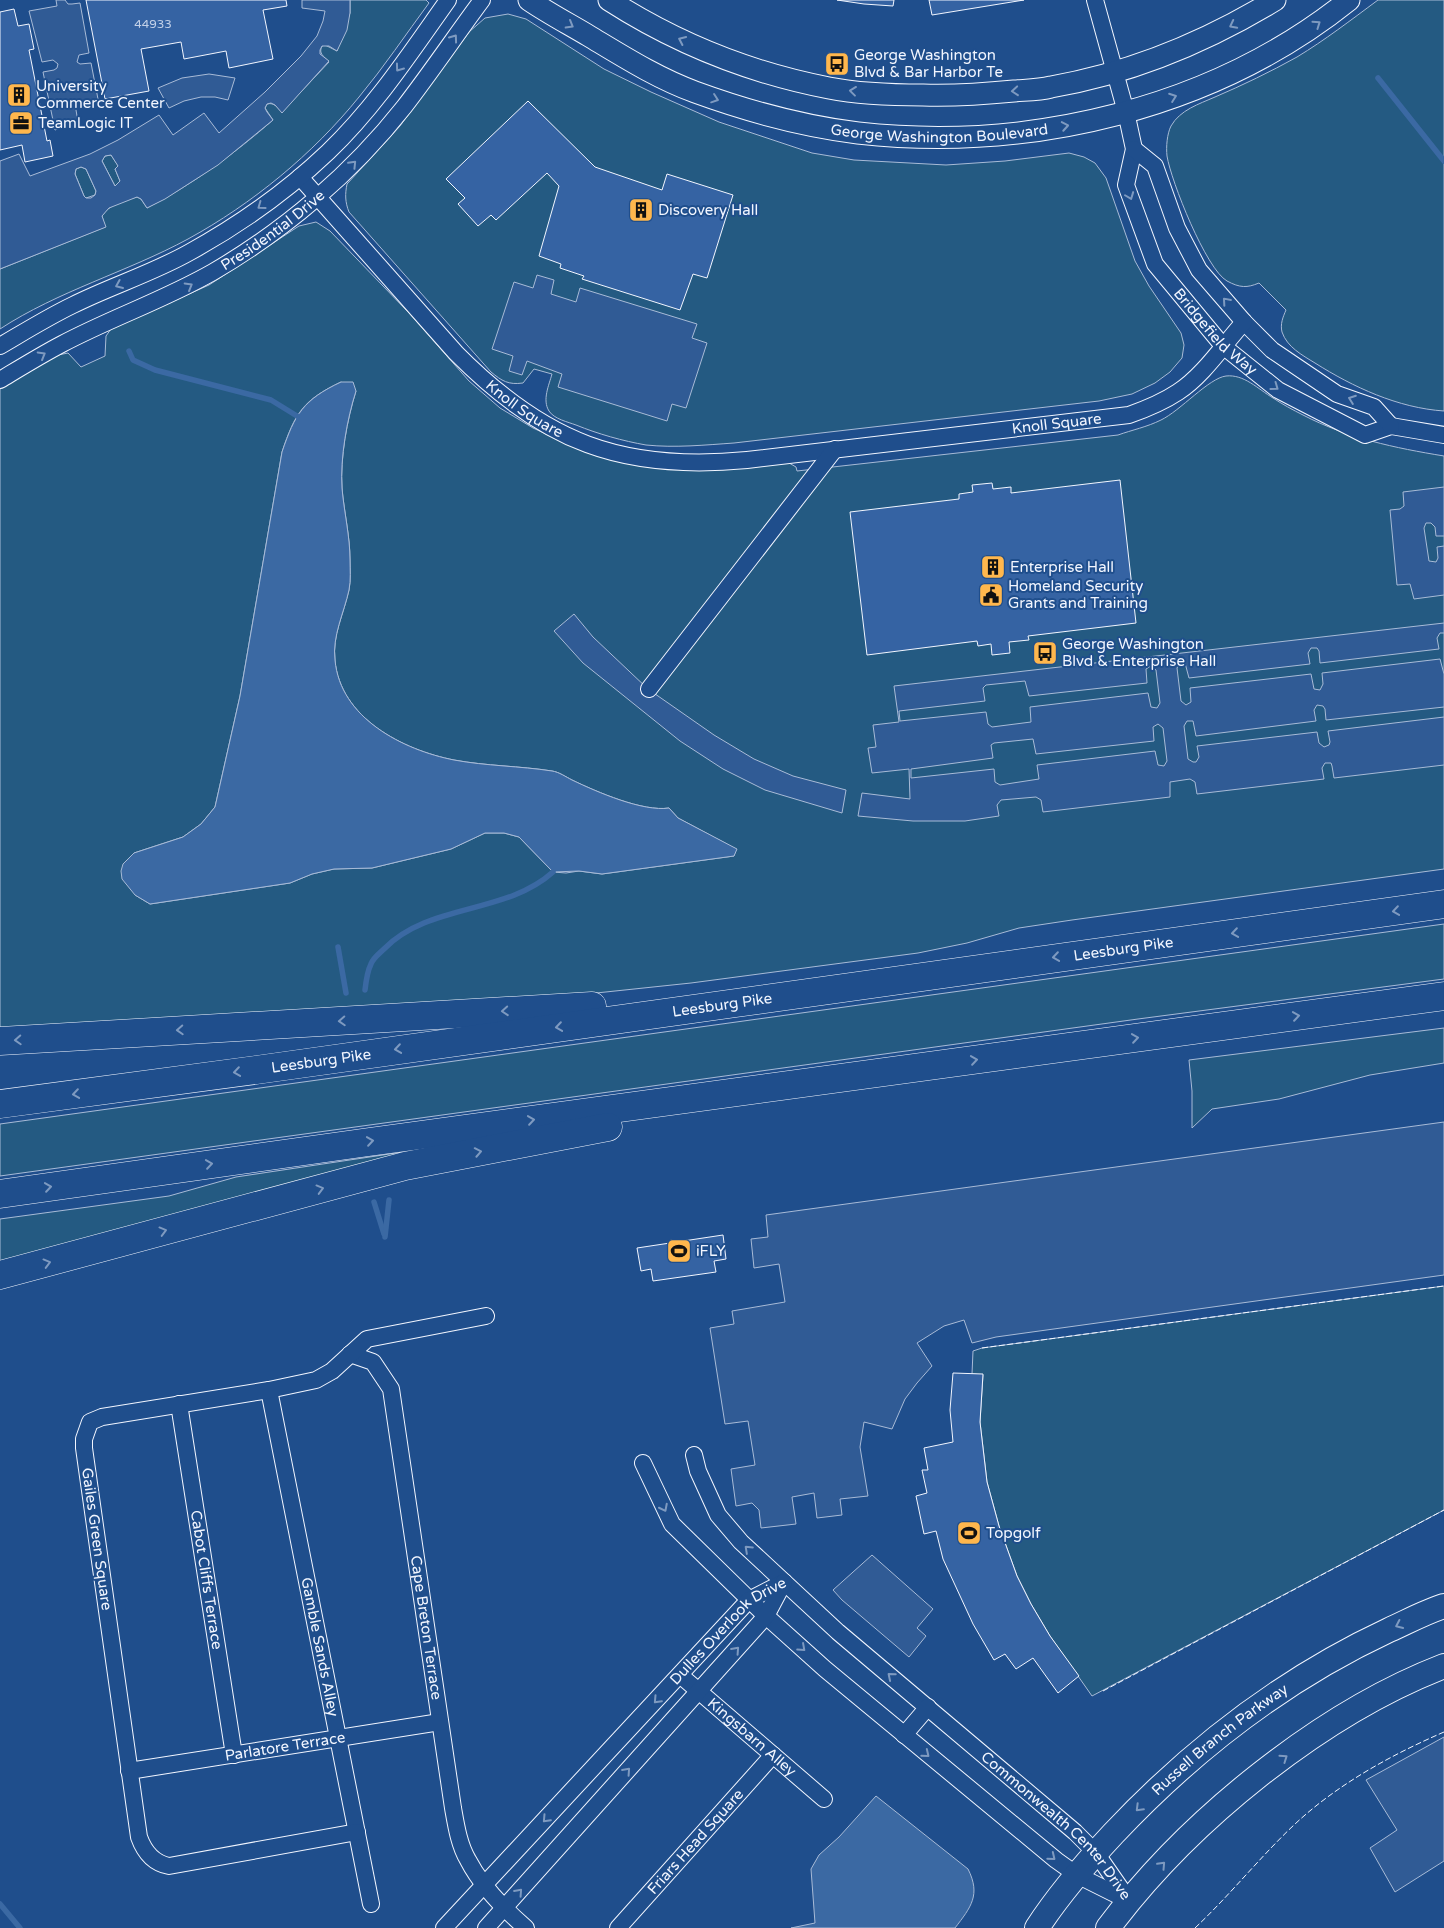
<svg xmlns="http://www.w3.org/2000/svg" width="1444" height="1928" font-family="'Varela Round',sans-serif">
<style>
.green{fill:#245a82;stroke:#a8bbd7;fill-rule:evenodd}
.parking{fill:#305b95;stroke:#a8bbd7;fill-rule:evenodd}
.water{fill:#3b69a3;stroke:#a8bbd7}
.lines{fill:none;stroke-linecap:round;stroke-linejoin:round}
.stream{stroke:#3b69a3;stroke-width:5.5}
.building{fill:#3563a3;stroke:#f2f6ff}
.minor-casing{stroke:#f2f6ff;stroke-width:18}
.tertiary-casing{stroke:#f2f6ff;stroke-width:23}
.secondary-casing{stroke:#f2f6ff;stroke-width:26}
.motorway-casing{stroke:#f2f6ff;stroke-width:29}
.minor{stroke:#1f4e8c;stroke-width:16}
.tertiary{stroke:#1f4e8c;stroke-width:21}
.secondary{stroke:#1f4e8c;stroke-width:24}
.motorway{stroke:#1f4e8c;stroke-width:28}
.fence{stroke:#f2f6ff;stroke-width:1;stroke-dasharray:6 2.5;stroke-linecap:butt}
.oneway{stroke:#7e9ac0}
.labels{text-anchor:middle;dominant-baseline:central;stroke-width:4;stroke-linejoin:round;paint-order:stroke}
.number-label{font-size:12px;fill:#c3d1e8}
.poi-label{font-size:15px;fill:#f2f6ff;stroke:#1f4e8c;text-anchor:start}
.street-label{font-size:15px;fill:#f2f6ff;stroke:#1f4e8c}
</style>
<rect width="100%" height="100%" fill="#1f4e8c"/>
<g class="green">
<path d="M350,0H426L429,3C406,34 384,67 359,97C313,154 252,204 188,239C127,272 58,291 0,329V269L105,227L102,216C108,205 125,200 137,197L141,199L147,208C193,184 234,154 273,120L265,108L267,104C275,102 277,108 282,112L329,62C324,56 318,54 322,46L325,45L337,51L350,13Z"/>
<path d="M1378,0H1444V411C1398,408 1353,387 1315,363C1302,355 1287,347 1282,332C1280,324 1283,317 1286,310L1259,283C1247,288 1240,288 1227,281C1206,269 1171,181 1167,156C1166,147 1167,134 1171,126C1180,110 1199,104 1215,97C1243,85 1270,72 1297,57C1325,40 1351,20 1378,0Z"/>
<path d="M508,14L526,19L604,69L651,92L719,122L812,153L854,160L946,165L1005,161L1069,153L1084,157L1095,163L1106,178L1135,261L1149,286L1181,333L1184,345L1182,358L1170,372L1155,383L1132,394L1099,401L734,443C705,445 675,448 646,445C623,441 598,434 576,425C568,422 554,419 549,411C542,400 549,385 552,374L534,369L523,383C508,385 502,381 491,372L349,212C345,202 345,194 347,184L400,126L469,32L485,18Z"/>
<polygon points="111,155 119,167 115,169 120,181 115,186 102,161 105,156"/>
<polygon points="81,167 86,169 96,191 95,195 86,198 84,196 75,174 76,169"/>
<path d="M316,222L330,231L409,313L469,381L500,408L533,428L572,446L606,457L784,460L796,467L797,471L1118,435C1132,430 1147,427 1161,420C1180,411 1209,378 1226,376C1244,374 1258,389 1273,398C1282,404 1293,410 1303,415C1347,438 1395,448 1444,456V869L1072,920L1019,928L967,943L918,953L691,983L492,1004L0,1029V389L58,355L68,353L81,367L105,356L106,336L111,329L209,285L299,226ZM341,382L356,391C347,420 340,458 342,488C344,512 350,536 350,560C350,569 351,580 349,590C344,613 332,636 335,660C340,718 403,750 454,760C486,766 520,766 552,771C559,772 566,777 572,780C597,792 643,812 669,808L678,818L736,849L734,856L602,874L579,871L566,873L553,872L519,837L504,833H485L451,849L372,868L334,869L312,874L290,883L150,904L135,895L134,853L183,837L201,824L215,807L240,696L282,452C295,413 303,400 341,382Z"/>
<polygon points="1444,924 1444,979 1138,1019 0,1176 0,1124"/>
<polygon points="1444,1028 1444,1063 1370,1075 1279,1099 1212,1109 1192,1128 1192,1091 1189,1060"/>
<polygon points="423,1149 148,1224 0,1261 0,1219 169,1196 236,1177"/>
<polygon points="1444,1286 1444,1510 1092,1696 1050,1636 1031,1604 1017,1576 999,1526 987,1482 980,1422 983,1375 972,1374 973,1351 982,1348"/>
</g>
<g class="parking">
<polygon points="56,0 65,0 68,4 72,4 80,3 89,53 79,55 77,62 80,64 91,63 98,99 75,104 78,122 55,130 43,72 54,70 57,68 58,64 53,60 42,62 29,11 57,6"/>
<path d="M302,0H350V13L347,30L337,51L329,46H322L320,50V54L329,61L282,113L275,105L271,103L267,104L265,108L267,112L273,120L218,165L165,199L147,208L141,199L137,197L109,208L102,216L106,227L0,269V161L19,154L30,176L90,154L118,140L159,115L173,135L204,113L219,133L265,92L301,56L317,36L323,21L325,11L302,8ZM111,155L118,166L115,169L120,181L115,186L102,161L105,156ZM81,167L86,169L96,191L95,195L91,198H86L84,196L75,174L76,169Z"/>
<polygon points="209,74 235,78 228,100 215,97 201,97 184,101 169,108 158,88 182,78"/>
<polygon points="537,275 554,280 551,294 576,302 580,288 697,324 692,338 707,343 686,408 672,404 667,421 558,387 562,374 527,361 522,375 509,371 513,356 492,349 514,282 533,288"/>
<polygon points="1444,487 1444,536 1436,536 1435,527 1431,523 1426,523 1424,528 1429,561 1436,562 1438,558 1437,547 1444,546 1444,595 1414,599 1410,584 1397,585 1390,510 1400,509 1404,506 1403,492"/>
<polygon points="574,614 593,637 648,689 714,735 754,759 793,776 846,790 842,813 765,790 723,769 680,741 583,663 554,631"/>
<path d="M1444,623V633H1440L1437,638L1439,649L1320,663L1319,651L1317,648H1311L1308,653L1310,664L1189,678L1185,663H1180L1177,668L1181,701L1186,705L1191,702L1190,688L1311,674L1314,689L1320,690L1323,684L1322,673L1440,659L1444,674V707L1326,720L1325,709L1323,706L1317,705L1314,710L1316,721L1196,736L1193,721H1187L1184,726L1188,759L1193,762H1196L1199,757L1197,746L1317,732L1319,743L1324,747L1329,745L1330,742L1328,731L1444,717V765L1334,778L1332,766L1331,763H1325L1322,768L1324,779L1197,794L1195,782L1190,779L1170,782V797L1043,812L1041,800L1036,797L1001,800L997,805L999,816L965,821H913L858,816L862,793L910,799L909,769L872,773L868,748L876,747L873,725L899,722L894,686ZM1151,666L1156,670L1160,703L1157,708L1151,707L1148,693L1030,707L1031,722L992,727L988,724L986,712L900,721L899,711L985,701L983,688L986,685L1025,681L1029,696L1147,683L1146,669ZM1158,724L1163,728L1167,761L1164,766L1158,765L1155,751L1037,765L1039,779L1000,785L995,782L994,769L911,778V769L993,758L991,745L994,743L1033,739L1036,754L1154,741L1153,727Z"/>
<polygon points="1444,1122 1444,1275 996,1337 972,1343 964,1320 944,1326 917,1343 932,1366 917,1383 905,1399 892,1429 864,1422 860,1447 868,1496 840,1499 842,1515 817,1518 814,1493 792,1497 796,1524 761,1528 759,1510 752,1503 736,1506 731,1469 755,1465 748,1421 725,1424 710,1328 734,1324 732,1311 785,1302 779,1264 754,1268 751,1239 768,1237 766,1215"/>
<polygon points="872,1555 933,1609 917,1628 926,1636 909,1657 842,1600 833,1590"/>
<polygon points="1444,1737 1444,1861 1395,1892 1370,1848 1397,1830 1366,1780"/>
</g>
<g class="water">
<path d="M341,382H353L356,391C347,419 340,458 342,488C344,512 350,536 350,560C350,569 351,580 349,590C344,613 332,636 335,660C340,718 403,750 454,760C486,766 520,766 552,771C559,772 566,777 572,780C597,792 643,812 669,808L678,818L737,849L734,856L602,874L579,871L553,872L519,837L504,833H485L451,849L372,868L334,869L312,874L290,883L150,904L135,895L122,879L121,871L123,864L134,853L183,837L201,824L215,807L240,696L282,452C295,414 303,400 341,382Z"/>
<path d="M876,1796L968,1869C981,1895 971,1907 955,1928H791L815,1923L811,1869L819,1855L839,1837Z"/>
</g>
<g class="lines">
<g class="stream">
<polyline points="1378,78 1444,161"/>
<polyline points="129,351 133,360 155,370 271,400 297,416"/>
<polyline points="338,947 346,993"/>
<path d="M365,990C366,981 367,972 371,964C373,958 379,954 384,949C429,903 505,915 553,872"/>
<polyline points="374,1202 384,1234"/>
<polyline points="385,1237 389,1200"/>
<polyline points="0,1904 20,1928"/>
</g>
</g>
<g class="building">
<polygon points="86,0 286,0 287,6 263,10 273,59 229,68 226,51 184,59 181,42 141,49 149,91 105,99"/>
<polygon points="837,0 894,0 893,6 864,4"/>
<polygon points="929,0 1024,0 932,15"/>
<polygon points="14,9 18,26 29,24 34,49 29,50 47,141 50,140 53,156 25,162 22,145 0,150 0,12"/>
<polygon points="528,101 595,167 662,190 667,174 733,195 707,278 693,274 680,310 582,279 584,276 560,268 561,264 539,256 559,186 547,173 496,220 491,215 478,226 458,204 465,198 446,179"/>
<polygon points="1120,480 1136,623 1028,636 1029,640 1009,642 1010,653 992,655 991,644 978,646 977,641 867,655 850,512 959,499 959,494 973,492 972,485 992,483 993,489 1011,487 1011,493"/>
<polygon points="723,1235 726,1259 714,1261 716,1272 653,1281 651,1269 641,1271 637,1248"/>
<polygon points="953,1373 983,1374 980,1422 987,1482 999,1526 1017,1576 1031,1604 1050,1636 1079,1676 1058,1693 1033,1658 1016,1669 1005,1654 994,1660 973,1624 943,1559 936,1531 924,1534 916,1496 927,1493 922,1470 928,1470 924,1448 953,1442 950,1410"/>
</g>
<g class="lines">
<defs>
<g id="minor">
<path id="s1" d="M1095,0L1126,112L1134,149L1126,185L1155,264L1223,346L1278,390L1365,435L1391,426L1444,435"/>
<polyline points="1134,149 1155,166 1177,228 1199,270 1244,322 1272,350 1337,394 1374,407 1391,426"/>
<path id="s2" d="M300,177L456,353C544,442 622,472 747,460L1129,415C1146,409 1163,402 1178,392C1203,376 1224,344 1244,322"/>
<path d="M0,346C24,332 48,317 73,305C111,286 153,273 190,252C239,225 287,191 328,152C375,107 411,52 448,0"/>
<path id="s3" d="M0,380C20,368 41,355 62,344C111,318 164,300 213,272C285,230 352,173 404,107C431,72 456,35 482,0"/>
<polyline points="649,689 835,449"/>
<path id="s4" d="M350,1354L373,1362L391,1389L453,1808C456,1825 459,1845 468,1860C482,1887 504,1909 526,1928"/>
<path id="s5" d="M269,1390L371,1904"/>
<path id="s6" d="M179,1404L234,1755"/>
<path id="s7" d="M694,1455L698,1471L718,1515L741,1542L838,1632L1075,1832L1096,1853L1128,1899"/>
<polyline points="643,1463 672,1524 766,1616 825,1669 1056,1860 1077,1875 1129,1901"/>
<path id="s8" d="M680,1675L824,1799"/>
<polyline points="904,1735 928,1707"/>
<path id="s9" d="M129,1771L440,1722"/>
<path d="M357,1832L169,1866C153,1863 144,1851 139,1837L84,1448V1439L90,1422L102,1417L269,1390L316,1380L332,1371L367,1339L486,1316"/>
<path id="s10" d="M444,1928L749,1600L784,1582"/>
<polyline points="486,1928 766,1616 784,1582"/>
<path id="s11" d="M618,1928L773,1755"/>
</g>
<g id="tertiary">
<path id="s12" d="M529,0C548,13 569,24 589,36C624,57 657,78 695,92C747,111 802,126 858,133C1030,152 1213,109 1349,0"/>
<path d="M609,0C676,43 751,73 829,88C860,94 892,95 923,95C954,96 983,94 1014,91C1026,90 1039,90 1051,87C1131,73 1206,42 1275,0"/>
</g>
<g id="secondary">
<path id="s13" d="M1037,1928C1059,1894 1086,1863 1113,1834C1192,1750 1284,1679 1389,1630C1407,1622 1425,1612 1444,1606"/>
<path d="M1108,1928C1188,1821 1320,1714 1444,1666"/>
</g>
<g id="motorway">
<polyline points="0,1041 592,1006"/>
<path id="s14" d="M0,1104L256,1070L1444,904"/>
<polyline points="0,1194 369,1142 1444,996"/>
<polyline points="0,1275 405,1166 608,1127"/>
</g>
</defs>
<use href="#minor" class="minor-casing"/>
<use href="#tertiary" class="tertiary-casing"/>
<use href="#secondary" class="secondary-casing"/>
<use href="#motorway" class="motorway-casing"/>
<use href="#minor" class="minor"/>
<use href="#tertiary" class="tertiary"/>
<use href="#secondary" class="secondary"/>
<use href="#motorway" class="motorway"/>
<g class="fence">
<polyline points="982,1348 1444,1286"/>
<polyline points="1103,1691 1444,1510"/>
<path d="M1195,1928C1230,1895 1260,1857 1295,1824C1338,1784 1391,1755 1444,1732"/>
</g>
</g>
<defs><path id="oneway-chevron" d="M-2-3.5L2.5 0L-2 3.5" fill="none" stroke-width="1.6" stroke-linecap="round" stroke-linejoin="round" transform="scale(1.25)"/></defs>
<g class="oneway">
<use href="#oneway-chevron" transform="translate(1317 24) rotate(-35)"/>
<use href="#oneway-chevron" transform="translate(570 25) rotate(30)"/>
<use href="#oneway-chevron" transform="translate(1233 25) rotate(153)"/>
<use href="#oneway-chevron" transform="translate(454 38) rotate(-54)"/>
<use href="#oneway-chevron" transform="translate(682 40) rotate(-155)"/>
<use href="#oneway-chevron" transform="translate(399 68) rotate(126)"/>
<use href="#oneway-chevron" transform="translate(853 91) rotate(-173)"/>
<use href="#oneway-chevron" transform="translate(1015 91) rotate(175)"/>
<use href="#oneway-chevron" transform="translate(1173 97) rotate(-20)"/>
<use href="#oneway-chevron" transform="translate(715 99) rotate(19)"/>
<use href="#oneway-chevron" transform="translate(1065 126) rotate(-10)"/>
<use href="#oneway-chevron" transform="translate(353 164) rotate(-46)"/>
<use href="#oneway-chevron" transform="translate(1130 196) rotate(69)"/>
<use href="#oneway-chevron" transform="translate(261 206) rotate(144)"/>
<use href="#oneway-chevron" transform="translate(119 285) rotate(157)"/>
<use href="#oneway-chevron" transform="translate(189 286) rotate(-30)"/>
<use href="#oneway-chevron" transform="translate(1226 301) rotate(-131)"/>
<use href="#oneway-chevron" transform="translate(42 355) rotate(-30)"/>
<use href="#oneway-chevron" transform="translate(1275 387) rotate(36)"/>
<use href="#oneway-chevron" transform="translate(1352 399) rotate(-160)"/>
<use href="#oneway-chevron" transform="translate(1396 911) rotate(172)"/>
<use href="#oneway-chevron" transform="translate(1235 933) rotate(172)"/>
<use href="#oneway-chevron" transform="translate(1056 957) rotate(172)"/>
<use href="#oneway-chevron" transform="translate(505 1011) rotate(176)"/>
<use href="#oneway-chevron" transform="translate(1296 1016) rotate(-8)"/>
<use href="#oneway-chevron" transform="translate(342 1021) rotate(177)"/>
<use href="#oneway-chevron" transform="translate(559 1027) rotate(172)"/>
<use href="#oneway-chevron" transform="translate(180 1030) rotate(177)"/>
<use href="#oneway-chevron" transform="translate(1135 1038) rotate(-8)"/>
<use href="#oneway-chevron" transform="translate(18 1040) rotate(177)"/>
<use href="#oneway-chevron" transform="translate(398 1049) rotate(172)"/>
<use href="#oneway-chevron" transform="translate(974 1060) rotate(-8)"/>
<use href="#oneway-chevron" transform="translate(237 1072) rotate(172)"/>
<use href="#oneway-chevron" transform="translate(76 1094) rotate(172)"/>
<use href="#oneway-chevron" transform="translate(531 1120) rotate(-8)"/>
<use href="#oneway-chevron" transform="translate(370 1141) rotate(-8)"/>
<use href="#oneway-chevron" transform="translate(478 1152) rotate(-11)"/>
<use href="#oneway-chevron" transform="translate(209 1164) rotate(-8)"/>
<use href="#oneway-chevron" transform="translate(48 1187) rotate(-8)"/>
<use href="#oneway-chevron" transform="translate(320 1189) rotate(-15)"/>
<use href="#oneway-chevron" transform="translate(163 1231) rotate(-15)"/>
<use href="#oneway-chevron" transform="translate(47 1263) rotate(-15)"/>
<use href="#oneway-chevron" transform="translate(664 1508) rotate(63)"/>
<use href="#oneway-chevron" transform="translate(748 1549) rotate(-137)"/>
<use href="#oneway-chevron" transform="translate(1399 1625) rotate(155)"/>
<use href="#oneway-chevron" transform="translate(802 1648) rotate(42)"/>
<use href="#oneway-chevron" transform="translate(736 1650) rotate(-48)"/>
<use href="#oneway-chevron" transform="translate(891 1676) rotate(-140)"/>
<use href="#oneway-chevron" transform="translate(657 1700) rotate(133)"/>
<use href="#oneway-chevron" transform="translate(926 1754) rotate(39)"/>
<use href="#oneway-chevron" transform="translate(1284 1758) rotate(-35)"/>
<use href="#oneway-chevron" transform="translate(627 1771) rotate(-48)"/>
<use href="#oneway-chevron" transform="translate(1139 1808) rotate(135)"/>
<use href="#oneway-chevron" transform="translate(546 1819) rotate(133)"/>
<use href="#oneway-chevron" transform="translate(1052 1857) rotate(39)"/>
<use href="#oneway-chevron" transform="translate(1162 1865) rotate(-47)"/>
<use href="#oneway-chevron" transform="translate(519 1892) rotate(-48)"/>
</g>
<defs>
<symbol id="bus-square" viewBox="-11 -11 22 22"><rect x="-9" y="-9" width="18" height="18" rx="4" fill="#ffb74d" stroke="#1f4e8c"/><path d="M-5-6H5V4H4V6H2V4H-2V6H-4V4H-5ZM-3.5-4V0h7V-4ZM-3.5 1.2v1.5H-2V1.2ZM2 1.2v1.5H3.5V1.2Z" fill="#111"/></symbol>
<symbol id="building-square" viewBox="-11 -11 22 22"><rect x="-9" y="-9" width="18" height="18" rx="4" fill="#ffb74d" stroke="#1f4e8c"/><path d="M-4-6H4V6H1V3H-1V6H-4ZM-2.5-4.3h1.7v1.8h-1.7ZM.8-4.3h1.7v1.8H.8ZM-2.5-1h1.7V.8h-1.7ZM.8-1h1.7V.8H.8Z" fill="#111"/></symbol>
<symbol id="office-square" viewBox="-11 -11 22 22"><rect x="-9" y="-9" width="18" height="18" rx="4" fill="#ffb74d" stroke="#1f4e8c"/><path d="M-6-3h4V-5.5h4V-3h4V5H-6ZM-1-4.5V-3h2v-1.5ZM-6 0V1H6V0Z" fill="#111"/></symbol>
<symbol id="civic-square" viewBox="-11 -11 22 22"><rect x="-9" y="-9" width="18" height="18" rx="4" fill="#ffb74d" stroke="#1f4e8c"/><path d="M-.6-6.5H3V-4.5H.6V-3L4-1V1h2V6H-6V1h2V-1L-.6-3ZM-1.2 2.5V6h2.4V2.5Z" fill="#111"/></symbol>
<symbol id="stadium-square" viewBox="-11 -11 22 22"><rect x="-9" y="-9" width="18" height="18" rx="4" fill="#ffb74d" stroke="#1f4e8c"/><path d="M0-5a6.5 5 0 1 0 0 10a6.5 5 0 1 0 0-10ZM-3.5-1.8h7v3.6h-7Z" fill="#111"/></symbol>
</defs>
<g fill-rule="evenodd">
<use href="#bus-square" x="823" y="50" width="28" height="28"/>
<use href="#building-square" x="5" y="81" width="28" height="28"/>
<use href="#office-square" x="7" y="109" width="28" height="28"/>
<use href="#building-square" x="627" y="196" width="28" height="28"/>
<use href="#building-square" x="979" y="553" width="28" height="28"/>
<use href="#civic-square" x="977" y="581" width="28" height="28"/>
<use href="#bus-square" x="1031" y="639" width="28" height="28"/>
<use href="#stadium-square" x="665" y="1237" width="28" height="28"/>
<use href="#stadium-square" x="955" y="1519" width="28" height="28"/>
</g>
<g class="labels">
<g class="number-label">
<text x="153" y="24">44933</text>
</g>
<g class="poi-label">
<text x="854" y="55">George Washington<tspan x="854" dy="17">Blvd &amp; Bar Harbor Te</tspan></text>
<text x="36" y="86">University<tspan x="36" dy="17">Commerce Center</tspan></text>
<text x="38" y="123">TeamLogic IT</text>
<text x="658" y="210">Discovery Hall</text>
<text x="1010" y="567">Enterprise Hall</text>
<text x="1008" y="586">Homeland Security<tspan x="1008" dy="17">Grants and Training</tspan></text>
<text x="1062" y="644">George Washington<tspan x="1062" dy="17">Blvd &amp; Enterprise Hall</tspan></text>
<text x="696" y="1251">iFLY</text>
<text x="986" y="1533">Topgolf</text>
</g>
<g class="street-label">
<text stroke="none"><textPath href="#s12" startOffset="440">George Washington Boulevard</textPath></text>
<text stroke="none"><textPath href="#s3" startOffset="312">Presidential Drive</textPath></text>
<text stroke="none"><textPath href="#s1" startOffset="366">Bridgefield Way</textPath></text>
<text stroke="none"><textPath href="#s2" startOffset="324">Knoll Square</textPath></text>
<text stroke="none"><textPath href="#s2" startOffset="870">Knoll Square</textPath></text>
<text stroke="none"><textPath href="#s14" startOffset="1134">Leesburg Pike</textPath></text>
<text stroke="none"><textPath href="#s14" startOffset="729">Leesburg Pike</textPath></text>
<text stroke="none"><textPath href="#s14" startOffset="324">Leesburg Pike</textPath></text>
<text transform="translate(97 1539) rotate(82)">Gailes Green Square</text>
<text stroke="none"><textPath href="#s6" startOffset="178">Cabot Cliffs Terrace</textPath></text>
<text stroke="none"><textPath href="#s4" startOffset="298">Cape Breton Terrace</textPath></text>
<text stroke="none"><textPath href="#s10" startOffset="412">Dulles Overlook Drive</textPath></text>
<text stroke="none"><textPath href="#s5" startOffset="262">Gamble Sands Alley</textPath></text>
<text stroke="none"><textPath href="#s8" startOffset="95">Kingsbarn Alley</textPath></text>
<text stroke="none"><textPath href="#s13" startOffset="264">Russell Branch Parkway</textPath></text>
<text stroke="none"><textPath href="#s9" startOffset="158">Parlatore Terrace</textPath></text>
<text stroke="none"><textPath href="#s7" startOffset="525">Commonwealth Center Drive</textPath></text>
<text stroke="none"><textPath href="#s11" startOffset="116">Friars Head Square</textPath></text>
</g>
</g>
</svg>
